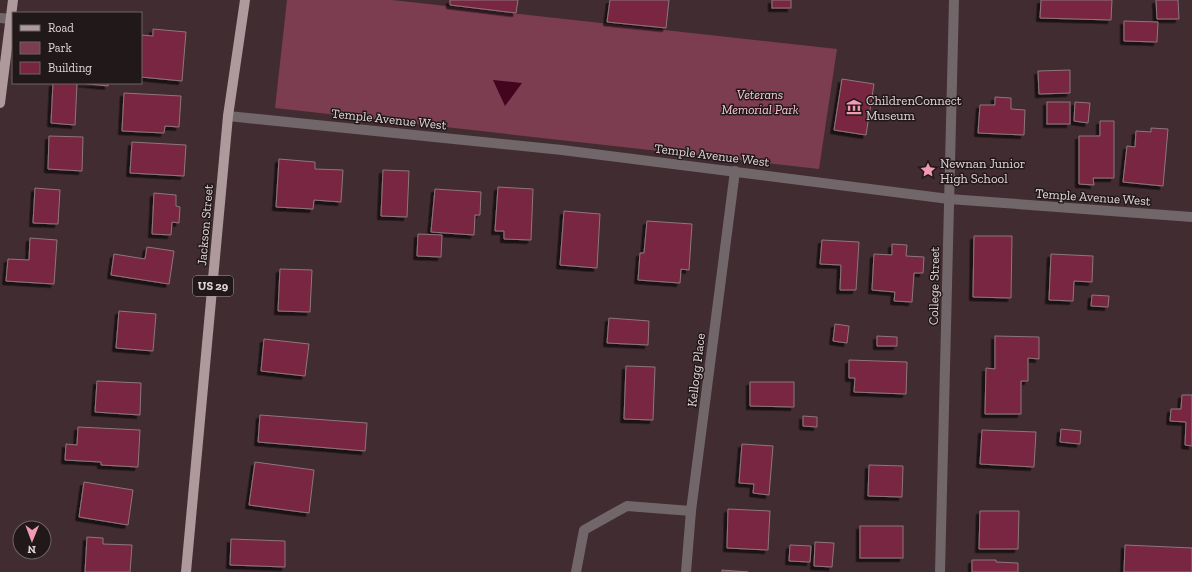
<svg xmlns="http://www.w3.org/2000/svg" width="1192" height="572" font-family="'Zilla Slab',serif">
<style>
.green{fill:#7b3d4f}
.water{fill:#43041e}
.building{fill:#782542;stroke:#8e767b;filter:url(#shadow)}
.lines{fill:none;stroke-linecap:round;stroke-linejoin:round}
.lane{stroke:#716669;stroke-width:10}
.street{stroke:#716669;stroke-width:10}
.primary{stroke:#ae999d;stroke-width:10}
.labels{text-anchor:middle;dominant-baseline:central;stroke-width:3;stroke-linejoin:round;paint-order:stroke}
.shield{fill:#21181a;stroke:#a89c9e;stroke-width:1}
.shield-label{font-size:12px;font-weight:bold;fill:#e2d4d7}
.park-label{font-size:13px;font-style:italic;fill:#fdcad6;stroke:#21181a}
.poi-label{font-size:13px;fill:#e2d4d7;stroke:#21181a;text-anchor:start}
.street-label{font-size:13px;fill:#e2d4d7;stroke:#21181a}
</style>
<defs>
<filter id="shadow"><feDropShadow dx="-3.5" dy="3.5" stdDeviation="0" flood-color="#0009"/></filter>
</defs>
<rect width="100%" height="100%" fill="#412c31"/>
<polygon class="green" points="287,0 392,0 837,49 819,169 275,108"/>
<polygon class="water" points="493,80 522,83 505,106"/>
<g class="building">
<polygon points="450,0 518,0 516,13 450,5"/>
<polygon points="610,0 669,0 666,28 607,22"/>
<rect x="772" y="0" width="19" height="8"/>
<polygon points="1041,0 1112,0 1111,20 1040,18"/>
<polygon points="1156,0 1178,0 1179,19 1157,19"/>
<polygon points="1124,21 1158,22 1157,42 1124,41"/>
<polygon points="153,29 186,32 182,81 141,77 141,35 153,36"/>
<polygon points="1070,70 1070,93 1039,94 1038,71"/>
<polygon points="842,79 874,84 866,135 834,130"/>
<polygon points="53,83 77,83 75,125 51,123"/>
<polygon points="80,83 108,83 108,86"/>
<polygon points="124,93 181,96 179,127 165,126 164,133 122,131"/>
<polygon points="995,97 1011,98 1011,109 1025,110 1024,135 978,133 980,105 995,105"/>
<rect x="1047" y="102" width="23" height="22"/>
<polygon points="1075,102 1090,103 1088,123 1074,121"/>
<polygon points="1100,121 1114,121 1114,178 1093,178 1094,185 1079,184 1079,136 1100,136"/>
<polygon points="1151,128 1168,129 1163,186 1123,182 1127,146 1135,147 1136,131 1151,132"/>
<polygon points="49,136 83,137 82,171 48,169"/>
<polygon points="132,142 186,145 184,176 130,173"/>
<polygon points="279,159 315,162 315,169 343,170 341,202 314,200 313,209 276,207"/>
<polygon points="383,170 409,171 407,217 381,216"/>
<polygon points="498,187 533,189 531,240 504,239 504,231 495,231"/>
<polygon points="35,188 60,190 58,224 33,223"/>
<polygon points="435,189 481,192 480,215 475,215 474,235 431,232"/>
<polygon points="154,193 176,195 176,206 180,207 179,223 172,222 171,235 152,234"/>
<polygon points="564,211 600,214 597,268 560,265"/>
<polygon points="647,221 692,224 689,270 681,269 680,283 638,280 640,253 644,253"/>
<polygon points="418,234 442,235 441,257 417,256"/>
<polygon points="974,236 1012,236 1011,298 973,297"/>
<polygon points="30,238 57,240 54,284 6,281 8,259 29,260"/>
<polygon points="822,240 859,242 856,290 840,290 841,265 820,264"/>
<polygon points="892,244 907,245 906,256 924,257 923,273 914,273 912,302 894,301 895,292 872,290 874,254 892,255"/>
<polygon points="147,247 174,251 169,284 111,275 114,254 145,259"/>
<polygon points="1051,254 1093,256 1092,282 1074,281 1073,301 1049,300"/>
<polygon points="280,269 312,270 310,312 278,311"/>
<polygon points="1092,295 1109,296 1108,307 1091,306"/>
<polygon points="119,311 156,314 153,351 116,348"/>
<polygon points="609,318 649,321 648,345 607,343"/>
<polygon points="835,324 849,326 847,343 833,341"/>
<polygon points="877,336 897,337 897,346 877,346"/>
<polygon points="995,336 1039,337 1039,359 1028,358 1028,381 1021,381 1021,414 985,414 986,368 995,369"/>
<polygon points="264,339 309,344 305,376 261,371"/>
<polygon points="849,360 907,362 906,394 854,392 855,378 849,378"/>
<polygon points="626,366 655,367 653,420 624,419"/>
<polygon points="97,381 141,383 140,415 95,412"/>
<polygon points="750,382 794,382 794,407 750,406"/>
<polygon points="1182,395 1192,395 1192,446 1185,445 1186,422 1170,421 1171,409 1181,409"/>
<polygon points="260,415 367,423 365,451 258,442"/>
<polygon points="803,416 817,417 817,427 803,426"/>
<polygon points="78,427 140,430 138,467 101,465 101,462 65,460 66,444 77,445"/>
<polygon points="1061,429 1081,431 1080,444 1060,442"/>
<polygon points="982,430 1036,432 1034,467 980,464"/>
<polygon points="742,444 773,446 769,495 753,493 754,484 739,483"/>
<polygon points="255,462 314,470 309,513 249,505"/>
<polygon points="869,465 903,466 902,497 868,496"/>
<polygon points="84,482 133,490 128,525 79,517"/>
<polygon points="728,509 770,511 768,550 727,548"/>
<polygon points="980,511 1019,511 1018,549 979,549"/>
<rect x="860" y="526" width="43" height="32"/>
<polygon points="87,537 103,538 103,544 132,545 130,572 85,572"/>
<polygon points="231,539 285,541 285,567 230,565"/>
<polygon points="815,542 834,543 832,567 814,566"/>
<polygon points="790,545 811,546 810,562 789,561"/>
<polygon points="1125,545 1192,548 1192,572 1124,572"/>
<polygon points="972,560 996,560 996,562 1018,563 1018,572 972,572"/>
<polygon points="722,570 748,572 722,572"/>
</g>
<g class="lines">
<polyline class="lane" points="576,572 584,530 627,506 691,511"/>
<g class="street">
<polyline points="0,18 11,19"/>
<polyline points="228,116 562,150 949,199 1192,217"/>
<polyline points="686,572 691,511 735,171"/>
<polyline points="940,572 954,0"/>
</g>
<g class="primary">
<polyline points="0,103 13,0"/>
<polyline points="186,572 228,116 245,0"/>
</g>
</g>
<defs>
<symbol id="museum-bare" viewBox="-9 -9 18 18"><path d="M0-6L6-3V-2H-6V-3ZM-5-1h2V3h-2ZM-1-1h2V3h-2ZM3-1h2V3H3ZM-6 4H6V6H-6Z" fill="#f19ab1" stroke="#21181a" stroke-width="2.5" paint-order="stroke"/></symbol>
<symbol id="sight-bare" viewBox="-9 -9 18 18"><path d="M0-6L1.8-2.2L6-1.7L2.9 1.2L3.7 5.4L0 3.3L-3.7 5.4L-2.9 1.2L-6-1.7L-1.8-2.2Z" fill="#f19ab1" stroke="#21181a" stroke-width="2.5" paint-order="stroke"/></symbol>
</defs>
<g fill-rule="evenodd">
<use href="#museum-bare" x="843" y="96" width="22" height="22"/>
<use href="#sight-bare" x="917" y="159" width="22" height="22"/>
</g>
<g class="labels">
<rect class="shield" x="193" y="276" width="40" height="20" rx="3"/>
<g class="shield-label">
<text x="213" y="286">US 29</text>
</g>
<g class="park-label">
<text x="760" y="94">Veterans<tspan x="760" dy="15">Memorial Park</tspan></text>
</g>
<g class="poi-label">
<text x="866" y="100">ChildrenConnect<tspan x="866" dy="15">Museum</tspan></text>
<text x="940" y="163">Newnan Junior<tspan x="940" dy="15">High School</tspan></text>
</g>
<g class="street-label">
<text transform="translate(389 119) rotate(6)">Temple Avenue West</text>
<text transform="translate(712 155) rotate(7)">Temple Avenue West</text>
<text transform="translate(1093 197) rotate(4)">Temple Avenue West</text>
<text transform="translate(205 225) rotate(-85)">Jackson Street</text>
<text transform="translate(934 286) rotate(-89)">College Street</text>
<text transform="translate(696 370) rotate(-83)">Kellogg Place</text>
</g>
</g>
<rect x="12" y="12" width="130" height="72" fill="#21181a" stroke="#6e6366"/>
<rect x="20" y="25" width="20" height="6" fill="#ae999d" stroke="#6e6366"/>
<text x="48" y="32" font-size="12" fill="#e2d4d7">Road</text>
<rect x="20" y="42" width="20" height="12" fill="#7b3d4f" stroke="#6e6366"/>
<text x="48" y="52" font-size="12" fill="#e2d4d7">Park</text>
<rect x="20" y="62" width="20" height="12" fill="#782542" stroke="#6e6366"/>
<text x="48" y="72" font-size="12" fill="#e2d4d7">Building</text>
<g transform="translate(32 540) rotate(181)"><circle r="19" fill="#21181a" stroke="#6e6366"/>
<path d="M0-3L7 15L0 10L-7 15Z" fill="#f19ab1"/>
<text y="-6" font-size="11" font-weight="bold" text-anchor="middle" fill="#e2d4d7">N</text>
</g>
</svg>
